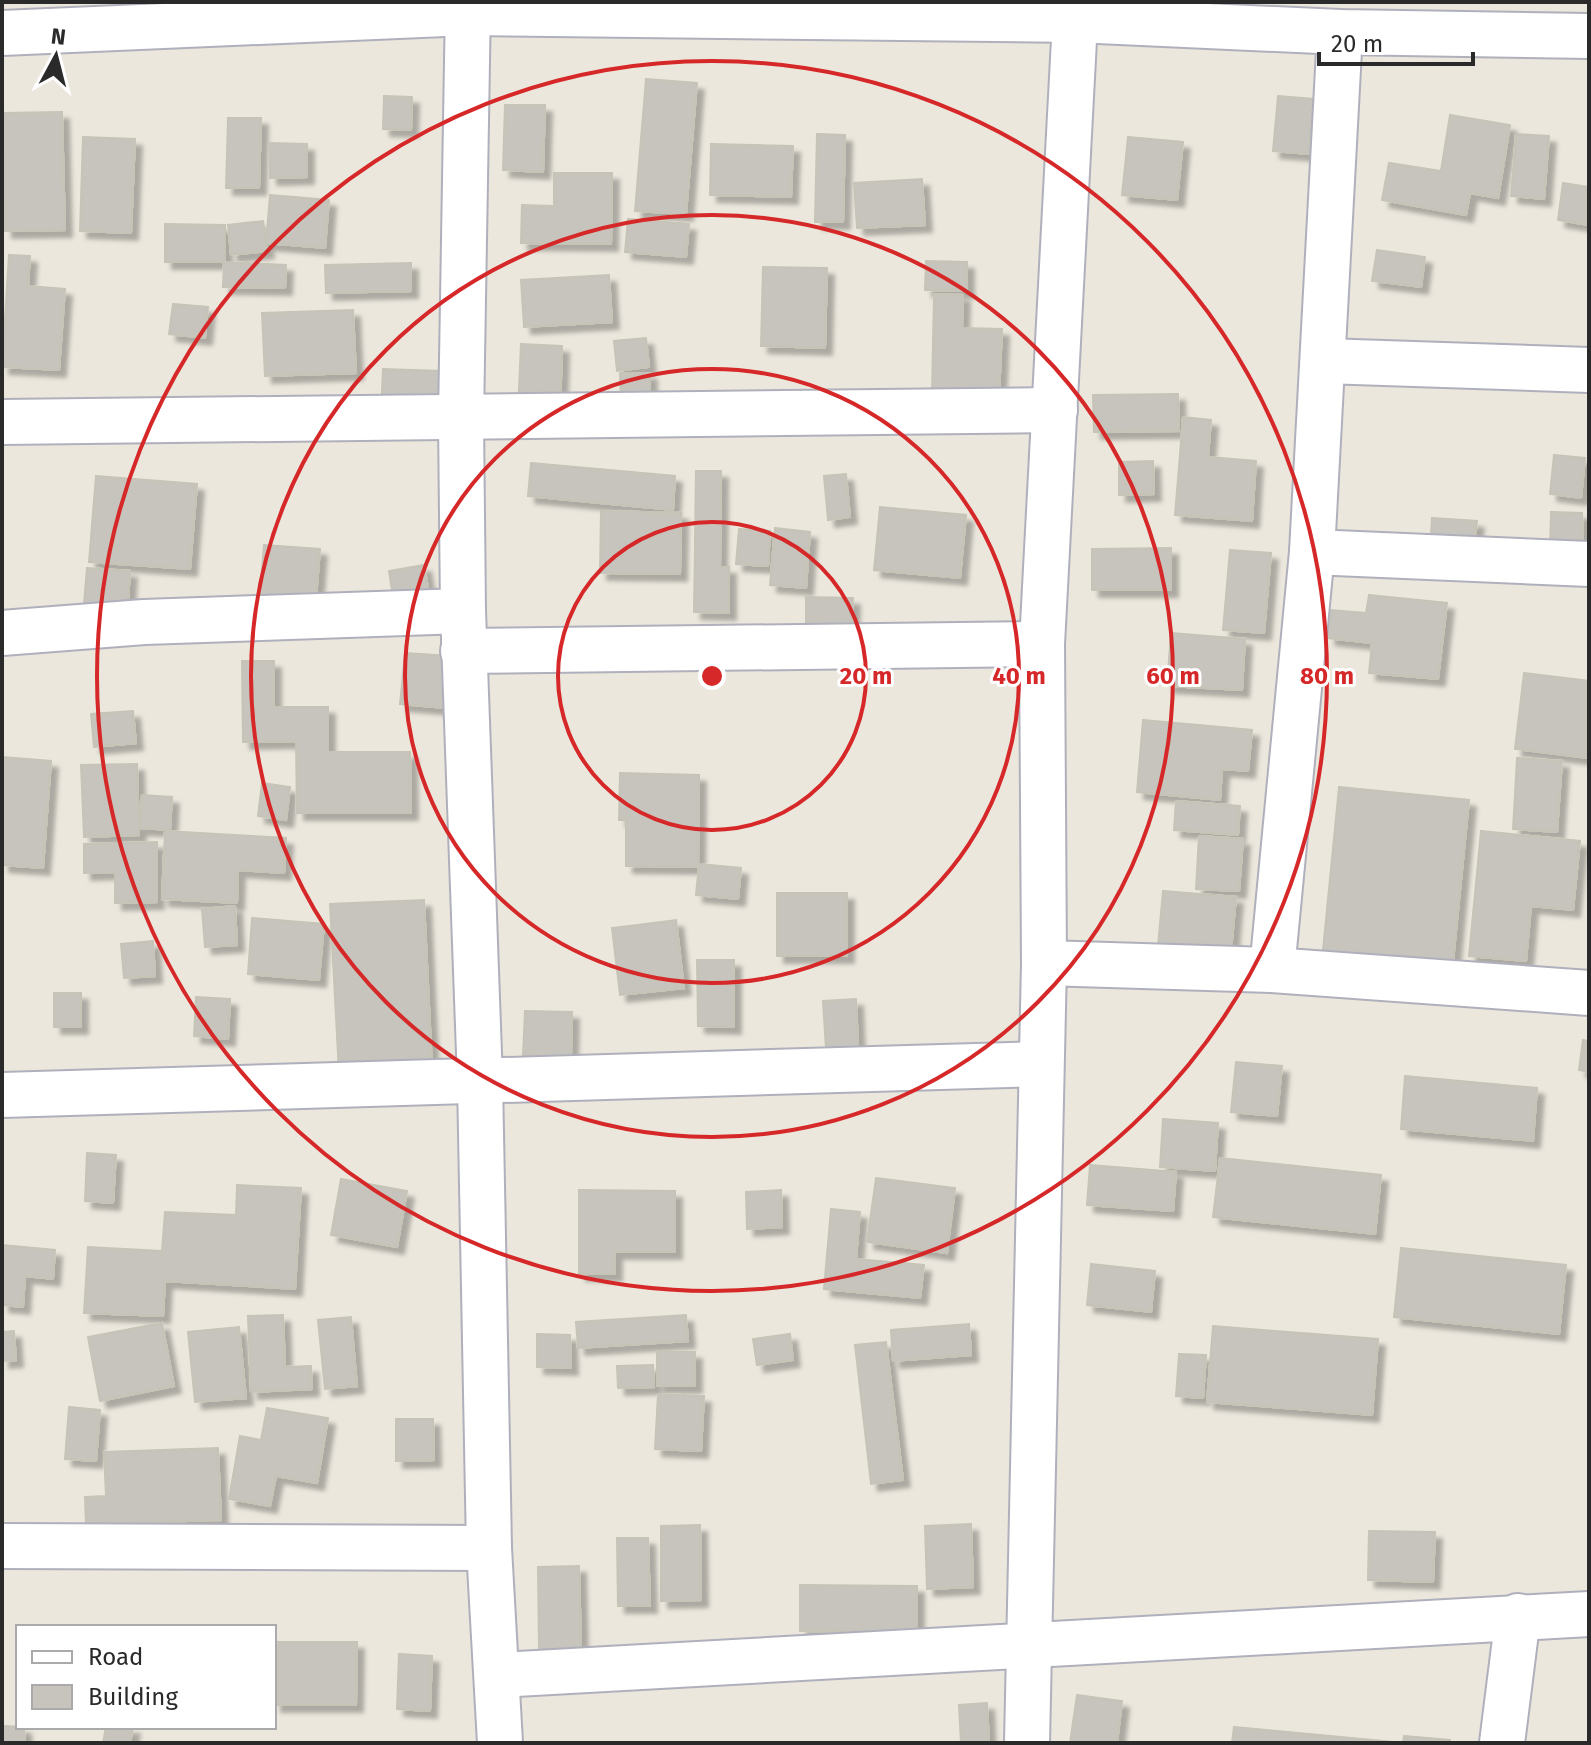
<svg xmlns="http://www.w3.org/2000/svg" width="1591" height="1745" font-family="'Fira Sans',sans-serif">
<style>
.building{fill:#c6c4bc;stroke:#c6c3b7;stroke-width:2;filter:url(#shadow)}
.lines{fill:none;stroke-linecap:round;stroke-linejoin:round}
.minor-casing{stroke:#b0b0bc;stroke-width:48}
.minor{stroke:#fff;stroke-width:44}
.ring{fill:none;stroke:#d62828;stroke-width:4}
.centre{fill:#d62828;stroke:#fff;stroke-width:4}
.ring-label{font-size:24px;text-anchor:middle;font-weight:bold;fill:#d62828;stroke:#fff;stroke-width:6;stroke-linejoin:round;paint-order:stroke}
</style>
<defs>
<filter id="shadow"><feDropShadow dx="7" dy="7" stdDeviation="2" flood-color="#0004"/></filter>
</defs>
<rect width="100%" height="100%" fill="#ebe7dd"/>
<g class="building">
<polygon points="646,79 697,83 686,214 635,211"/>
<polygon points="384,96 412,97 411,130 383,129"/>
<polygon points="1278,96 1314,99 1309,154 1273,151"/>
<polygon points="505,105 545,105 543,172 503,170"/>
<polygon points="62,112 65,230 5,231 2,113"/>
<polygon points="1450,115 1510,125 1498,198 1470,193 1466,215 1382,200 1389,163 1441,171"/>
<polygon points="228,118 261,118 259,188 226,188"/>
<polygon points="817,134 845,135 843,222 815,222"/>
<polygon points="1516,134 1549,136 1544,199 1511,196"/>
<polygon points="83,137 135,139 131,233 80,231"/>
<polygon points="1128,137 1183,142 1177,200 1122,195"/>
<polygon points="270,143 307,144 307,177 270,178"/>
<polygon points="711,144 793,146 791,197 710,195"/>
<polygon points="554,173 612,173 611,244 521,243 522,205 554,206"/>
<polygon points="922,179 925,225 857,228 854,183"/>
<polygon points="1563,183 1589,187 1589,225 1558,220"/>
<polygon points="270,195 329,200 325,248 266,243"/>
<polygon points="628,219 689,224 686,257 625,252"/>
<polygon points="263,221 267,251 231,255 228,225"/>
<polygon points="165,224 225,225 225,262 165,262"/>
<polygon points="1377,250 1425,257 1421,287 1372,281"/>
<polygon points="9,255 30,256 28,286 65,289 59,370 2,367"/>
<polygon points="926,261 967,262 967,291 925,290"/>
<polygon points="224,262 286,265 285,288 223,287"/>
<polygon points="411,263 411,291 326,293 325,265"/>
<polygon points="763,267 827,268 825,348 761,346"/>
<polygon points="609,275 612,322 524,327 521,280"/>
<polygon points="934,294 963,295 962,328 1002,329 999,397 932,394"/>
<polygon points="173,304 208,307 205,338 169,334"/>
<polygon points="353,310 356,373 265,376 262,313"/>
<polygon points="646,338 649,367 617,371 614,341"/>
<polygon points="521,344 562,346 560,415 518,413"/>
<polygon points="383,369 442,371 441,415 381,413"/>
<polygon points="620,373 650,373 650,400 621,401"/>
<polygon points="1178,394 1179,431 1094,432 1093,395"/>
<polygon points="1183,417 1211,420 1208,457 1256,461 1252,521 1175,515"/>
<polygon points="1554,455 1585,458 1581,498 1550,494"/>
<polygon points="1153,461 1154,494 1119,495 1119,462"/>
<polygon points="531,463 675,476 673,510 528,496"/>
<polygon points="696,471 721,471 720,567 729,567 729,613 694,612"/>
<polygon points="846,474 850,517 828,520 824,476"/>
<polygon points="96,476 197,484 190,569 89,562"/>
<polygon points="880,507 966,515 960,578 874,570"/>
<polygon points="601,511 681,513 680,574 600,573"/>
<polygon points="1551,512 1582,513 1583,550 1550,549"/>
<polygon points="1432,518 1477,521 1473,556 1430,552"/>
<polygon points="775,528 810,532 806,588 770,585"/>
<polygon points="739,529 770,531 768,566 736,564"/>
<polygon points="264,545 320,549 316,599 260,595"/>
<polygon points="1171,548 1171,590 1092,590 1092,549"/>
<polygon points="1230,550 1271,553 1264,633 1223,630"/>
<polygon points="424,565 432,611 396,617 389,571"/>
<polygon points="87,568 130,571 127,618 83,615"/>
<polygon points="1369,595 1447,603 1438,679 1369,673 1372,643 1328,638 1331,610 1366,613"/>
<polygon points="806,597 853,598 852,637 806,636"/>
<polygon points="1171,633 1245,639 1242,690 1167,686"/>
<polygon points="405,653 449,656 445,708 400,704"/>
<polygon points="242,661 274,661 274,707 328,707 328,752 410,752 411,813 297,813 296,741 243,742"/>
<polygon points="1524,673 1589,681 1589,758 1515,749"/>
<polygon points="133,711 136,743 94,747 91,714"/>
<polygon points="1143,720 1252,730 1248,771 1222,769 1220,800 1137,792"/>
<polygon points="2,757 51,761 43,868 2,865"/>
<polygon points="1517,758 1562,761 1557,832 1513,829"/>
<polygon points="137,764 139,835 84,837 81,765"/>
<polygon points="620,773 699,775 698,867 626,866 626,820 619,820"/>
<polygon points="262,783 290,787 286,820 258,816"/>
<polygon points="1339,787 1469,800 1452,972 1322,960"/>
<polygon points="142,795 172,797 170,830 140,828"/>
<polygon points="1176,801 1240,806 1238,835 1174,830"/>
<polygon points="165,831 286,838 284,873 238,870 237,903 162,899"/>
<polygon points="1481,831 1580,841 1573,910 1531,906 1526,961 1469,956"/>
<polygon points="1199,836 1243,839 1239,891 1196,889"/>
<polygon points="157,842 157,902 115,903 115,872 84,873 84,844"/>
<polygon points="699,864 741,868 738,899 696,895"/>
<polygon points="1163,891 1236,897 1230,963 1157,957"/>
<rect x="777" y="893" width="70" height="63"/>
<polygon points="424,900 432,1068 339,1073 330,904"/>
<polygon points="235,906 237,945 205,947 202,909"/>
<polygon points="252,918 324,924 319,980 248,974"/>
<polygon points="676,920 684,988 620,995 612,928"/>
<polygon points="153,941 155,976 124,978 121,944"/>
<polygon points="697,960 734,960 734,1027 698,1026"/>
<rect x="54" y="993" width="27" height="34"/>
<polygon points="196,997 230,999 228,1039 194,1036"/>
<polygon points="856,999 858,1047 826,1049 823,1001"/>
<polygon points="525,1011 572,1012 571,1055 523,1055"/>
<polygon points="1583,1040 1589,1041 1589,1072 1579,1070"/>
<polygon points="1236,1062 1282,1066 1277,1116 1231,1112"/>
<polygon points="1405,1076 1537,1088 1533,1141 1401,1129"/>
<polygon points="1163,1119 1218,1123 1215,1171 1160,1167"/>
<polygon points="87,1153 116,1155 113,1203 85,1201"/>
<polygon points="1220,1158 1381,1175 1375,1234 1213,1217"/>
<polygon points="1090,1165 1176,1172 1173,1211 1087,1205"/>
<polygon points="876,1178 955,1188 947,1253 867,1242"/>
<polygon points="341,1179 407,1191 397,1247 331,1235"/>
<polygon points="237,1185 301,1188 295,1289 165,1281 163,1316 84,1313 88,1247 162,1251 165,1212 236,1215"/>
<polygon points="579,1190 675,1191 675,1252 615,1252 615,1274 579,1274"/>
<polygon points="781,1190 782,1227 747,1229 746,1192"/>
<polygon points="831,1209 860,1212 856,1259 924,1265 920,1298 824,1289"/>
<polygon points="2,1245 55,1250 53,1279 25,1276 23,1307 2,1305"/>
<polygon points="1401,1248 1566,1265 1559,1334 1394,1317"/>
<polygon points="1091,1264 1155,1271 1151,1312 1087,1305"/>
<polygon points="283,1315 285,1367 311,1366 312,1389 251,1392 248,1316"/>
<polygon points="686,1315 688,1341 578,1348 576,1322"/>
<polygon points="351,1317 357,1386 325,1389 318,1320"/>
<polygon points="162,1323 174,1386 100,1401 88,1337"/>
<polygon points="969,1324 971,1355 893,1361 891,1330"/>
<polygon points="1213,1326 1378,1339 1372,1415 1207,1402"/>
<polygon points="239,1327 246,1398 195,1402 188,1332"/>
<polygon points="14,1331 16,1360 2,1361 2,1332"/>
<polygon points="537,1334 570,1335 571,1368 537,1367"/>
<polygon points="790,1334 793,1360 757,1365 753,1339"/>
<polygon points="886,1342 903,1480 871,1484 855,1345"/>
<polygon points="657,1351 695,1352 695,1386 657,1386"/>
<polygon points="1179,1354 1206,1355 1203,1398 1176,1396"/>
<polygon points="653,1365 654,1387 618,1388 617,1366"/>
<polygon points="658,1394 704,1396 701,1451 655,1449"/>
<polygon points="69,1407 100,1410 96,1461 65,1459"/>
<polygon points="267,1408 328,1418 317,1483 276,1476 270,1506 229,1499 240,1436 261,1440"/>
<polygon points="396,1419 433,1419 434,1460 396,1461"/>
<polygon points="218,1448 221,1520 86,1524 85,1497 106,1496 104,1452"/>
<polygon points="971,1524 973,1587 927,1589 925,1526"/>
<polygon points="700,1525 701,1600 661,1601 661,1526"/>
<polygon points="1369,1531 1435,1532 1433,1582 1368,1580"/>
<polygon points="617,1538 648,1538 650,1606 618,1606"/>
<polygon points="579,1566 581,1649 539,1650 538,1567"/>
<polygon points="800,1585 917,1586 917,1632 800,1631"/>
<polygon points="274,1642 357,1642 356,1705 274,1705"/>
<polygon points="399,1654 432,1656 430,1711 397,1709"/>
<polygon points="1077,1695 1122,1701 1117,1743 1070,1743"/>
<polygon points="987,1703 989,1743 961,1743 959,1705"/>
<polygon points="2,1726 24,1727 25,1743 2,1743"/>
<polygon points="106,1727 133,1727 130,1743 103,1743"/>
<polygon points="1234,1727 1393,1742 1393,1743 1232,1743"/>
<polygon points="1404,1736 1450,1740 1450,1743 1403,1743"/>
</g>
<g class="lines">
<defs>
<g id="minor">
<polyline points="468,2 461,419 463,611 480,1081 489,1548 500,1743"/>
<polyline points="2,33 468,13 1076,20 1340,32 1589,36"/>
<polyline points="1324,361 1589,370"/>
<polyline points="2,422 1055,410"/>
<polyline points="1312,552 1589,564"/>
<polyline points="2,633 144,622 463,611"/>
<polyline points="463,651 1042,644"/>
<polyline points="1044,963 1272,970 1589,993"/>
<polyline points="1272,970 1312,552 1340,32"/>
<polyline points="2,1095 1040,1064"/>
<polyline points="2,1546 489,1548"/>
<polyline points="499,1675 1589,1614"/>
<polyline points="1027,1743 1044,963 1042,644 1076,2"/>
<polyline points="1502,1743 1518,1616"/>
</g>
</defs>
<use href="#minor" class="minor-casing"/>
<use href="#minor" class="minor"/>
</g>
<g class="ring">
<circle cx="712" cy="676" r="154"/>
<circle cx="712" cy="676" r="307"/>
<circle cx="712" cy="676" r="461"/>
<circle cx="712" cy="676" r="615"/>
</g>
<circle cx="712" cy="676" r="12" class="centre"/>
<g class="ring-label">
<text x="866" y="684">20 m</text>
<text x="1019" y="684">40 m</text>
<text x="1173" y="684">60 m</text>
<text x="1327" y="684">80 m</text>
</g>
<rect width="1591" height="1745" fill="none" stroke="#2a2a2a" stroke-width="8"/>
<rect x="16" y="1625" width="260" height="104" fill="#ffffff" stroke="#aaaaaa" stroke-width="2"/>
<rect x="32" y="1651" width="40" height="12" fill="#ffffff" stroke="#aaaaaa" stroke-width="2"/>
<text x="88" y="1665" font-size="24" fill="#2a2a2a">Road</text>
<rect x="32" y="1685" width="40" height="24" fill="#c6c4bc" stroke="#aaaaaa" stroke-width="2"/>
<text x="88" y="1705" font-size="24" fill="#2a2a2a">Building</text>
<g transform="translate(56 56) rotate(7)" stroke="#ffffff" stroke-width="6" paint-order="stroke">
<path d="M0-6L14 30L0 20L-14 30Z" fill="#2a2a2a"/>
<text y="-12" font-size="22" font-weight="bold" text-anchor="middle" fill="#2a2a2a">N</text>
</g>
<path d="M1319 52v12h154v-12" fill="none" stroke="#2a2a2a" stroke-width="4"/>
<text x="1331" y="52" font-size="24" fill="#2a2a2a" stroke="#ffffff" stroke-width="6" paint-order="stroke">20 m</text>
</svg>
